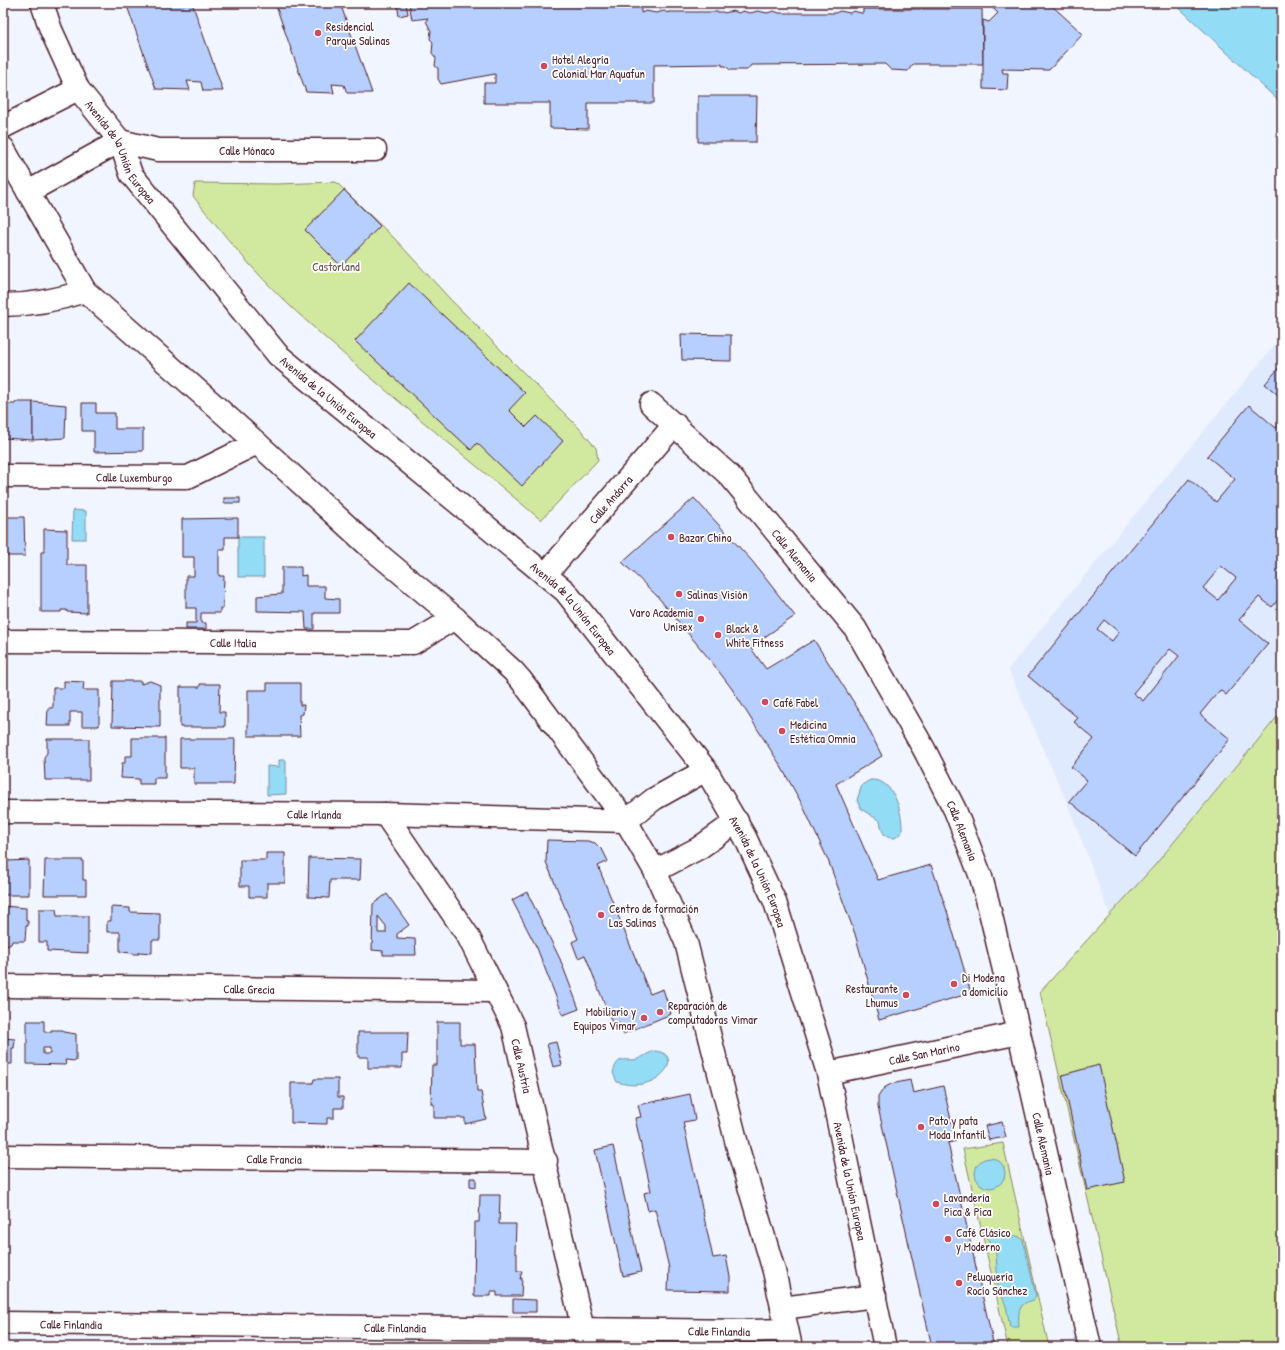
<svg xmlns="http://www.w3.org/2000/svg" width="1285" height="1350" font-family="'Patrick Hand',sans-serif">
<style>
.built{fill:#e0eaff}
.green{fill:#d1e99f;stroke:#8e8465}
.water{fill:#93dcf5;stroke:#7690a4}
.building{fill:#b7cffe;stroke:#4a1f2b;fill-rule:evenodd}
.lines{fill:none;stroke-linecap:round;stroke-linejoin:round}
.minor-casing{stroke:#4a1f2b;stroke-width:25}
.minor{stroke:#fff;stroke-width:22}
.poi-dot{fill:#d1495b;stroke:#fff;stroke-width:1.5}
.labels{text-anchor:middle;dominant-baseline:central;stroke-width:3.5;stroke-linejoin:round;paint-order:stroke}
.poi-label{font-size:12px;fill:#4a1f2b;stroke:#fff;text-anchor:start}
.street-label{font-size:12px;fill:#4a1f2b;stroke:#fff}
.park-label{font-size:12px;fill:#6c5248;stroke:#fff}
</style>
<rect width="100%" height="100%" fill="#f1f5ff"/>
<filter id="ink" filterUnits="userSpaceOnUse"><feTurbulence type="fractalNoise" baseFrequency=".025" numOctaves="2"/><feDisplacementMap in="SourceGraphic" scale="8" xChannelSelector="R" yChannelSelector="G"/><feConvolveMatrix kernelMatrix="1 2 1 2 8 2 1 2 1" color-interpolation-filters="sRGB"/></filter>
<g filter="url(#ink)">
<polygon class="built" points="1282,336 1282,711 1155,865 1110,915 1068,805 1008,669"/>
<g class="green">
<path d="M336,182L395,239L450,299L580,429L596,448L598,460L541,520C457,449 370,380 289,305C254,272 223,234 193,196L195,183L277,184Z"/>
<polygon points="1282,711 1282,1347 1122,1347 1040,992 1155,865"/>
<polygon points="1003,1143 1049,1347 1008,1347 963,1149"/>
</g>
<g class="water">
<polygon points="1174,3 1282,3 1282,104"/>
<polygon points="73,510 86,511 86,539 72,539"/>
<rect x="238" y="537" width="26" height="40"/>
<polygon points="279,760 286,760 286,794 267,795 267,766 279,767"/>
<path d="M870,780C894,778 903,813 902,832L895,838C883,839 882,831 880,821L861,809L857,800L862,785Z"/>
<path d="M655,1051C687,1054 658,1096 617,1082L613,1073C618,1052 627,1064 640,1058C645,1056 649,1052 655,1051Z"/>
<circle cx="990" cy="1173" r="15"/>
<path d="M995,1231L1003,1238L1018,1236L1023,1240L1036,1295L1034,1300C1018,1303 1018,1312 1019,1327H1010L1006,1306L998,1287L996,1254L986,1236Z"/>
</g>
<g class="building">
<polygon points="126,3 192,3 223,91 203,91 201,82 187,81 190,90 156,89"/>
<polygon points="275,3 340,3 372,93 347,93 344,85 332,84 334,93 306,92"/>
<polygon points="397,3 406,3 408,14 399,16"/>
<polygon points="409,3 641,3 641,13 646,11 656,13 664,11 668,13 668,12 723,12 724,13 733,11 739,13 742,11 750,13 758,11 767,13 774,11 779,13 835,13 840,11 850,13 853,11 861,13 863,13 863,9 982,9 983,64 913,64 908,71 891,70 885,64 751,65 747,70 730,70 726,66 722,66 722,64 654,65 654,103 588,103 588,129 550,128 550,103 484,103 484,83 495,83 495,74 441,84 438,79 438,68 435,66 436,58 432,53 433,42 430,39 431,31 426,21 428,18 412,20"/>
<polygon points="987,3 1049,3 1083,34 1049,70 1002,69 1003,73 1008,73 1007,90 983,89 983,20 989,22 998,13"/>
<polygon points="698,96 757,96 756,142 698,142"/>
<polygon points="344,190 380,226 341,266 305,230"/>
<polygon points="409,283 525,393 509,410 526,427 537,416 563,441 522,486 477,443 471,450 355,341"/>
<polygon points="681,334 731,335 731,361 682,360"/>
<polygon points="1282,364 1282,398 1265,384"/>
<polygon points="16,402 33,402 33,440 3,438 3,404 15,404"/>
<polygon points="33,402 66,405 65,438 33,440"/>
<polygon points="82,403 96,403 96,413 115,413 115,429 143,429 143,451 94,452 94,431 82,431"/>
<path d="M1249,405L1276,428L1282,420V595L1272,607L1259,597L1239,620L1268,644L1226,695L1220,690L1200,714L1230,739L1135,856L1069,801L1087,780L1071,767L1094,739L1074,722L1078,718L1028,676L1189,479L1216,502L1235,479L1207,456ZM1221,566L1236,578L1218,600L1203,588ZM1104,620L1119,632L1112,641L1097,629ZM1170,649L1179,656L1143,701L1133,693Z"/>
<rect x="224" y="498" width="16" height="5"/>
<polygon points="694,498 752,561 795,616 750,647 766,669 814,640 860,712 882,756 836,784 878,880 931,865 947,911 971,993 879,1020 855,934 828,860 802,804 779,763 732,689 711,661 657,596 622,562"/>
<polygon points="4,517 24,517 25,556 3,556"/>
<polygon points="238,518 238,537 225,537 225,550 219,550 219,576 224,576 223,608 220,608 220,613 201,613 201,623 206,623 206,629 186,629 186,623 196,623 196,608 186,608 186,576 194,576 194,557 182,557 182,519"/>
<polygon points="44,529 67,530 67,565 87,565 87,613 67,612 67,610 61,610 61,612 41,612 41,552 44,552"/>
<polygon points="282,567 301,567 301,576 306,575 306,586 325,586 325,598 339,599 339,613 314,613 314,629 306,629 305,612 257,611 257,596 282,594"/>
<polygon points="64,681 84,682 83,690 99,690 99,726 82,726 82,712 70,712 70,726 47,726 48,708 52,708 53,706 53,688 64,688"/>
<polygon points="113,681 141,681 141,684 150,681 160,685 160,727 112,726"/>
<polygon points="267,683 300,683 300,705 304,705 303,714 299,715 300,736 248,736 248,690 267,690"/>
<polygon points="200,684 220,684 219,712 225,712 225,727 180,727 180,687 200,687"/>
<polygon points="132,738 165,738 165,778 154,778 154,784 139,784 139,779 121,778 122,763 125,763 125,756 132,756"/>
<polygon points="47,739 89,739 89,780 45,780 44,757 47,753"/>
<polygon points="180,739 235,739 234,784 194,784 194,768 180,768"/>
<polygon points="547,840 588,841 595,843 603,851 608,861 598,866 650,994 663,989 671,1014 623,1034 619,1023 613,1025 585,955 578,958 572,942 578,939 546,862"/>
<polygon points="266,853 285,853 285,883 267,883 267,897 249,897 249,886 240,886 240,860 266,860"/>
<polygon points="3,854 8,855 8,861 29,860 29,895 3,895"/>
<polygon points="309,858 361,859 360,880 330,880 329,898 308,897"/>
<polygon points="45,860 83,860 83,880 86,880 86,895 44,895"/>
<polygon points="527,892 560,959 579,1009 563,1015 537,948 512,900"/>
<path d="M387,894L409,925L397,934V938L415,939L416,955H383V951L372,950L373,904ZM378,916L386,926V933H378Z"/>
<polygon points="3,906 26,908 26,921 28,921 28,926 26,926 25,941 12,941 11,944 7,946 3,944"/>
<polygon points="111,907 130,908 130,912 160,913 160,940 152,940 152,953 139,952 139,954 133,954 133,953 120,952 120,932 107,932 107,921 111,921"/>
<polygon points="39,909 56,909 57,916 88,916 88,953 47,951 47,942 39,942"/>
<path d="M27,1021H44V1032H51V1030H63V1032L76,1034V1061L65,1060L66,1065L27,1064ZM43,1048H50V1054H43Z"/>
<polygon points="437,1022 460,1022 460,1044 475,1044 477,1092 481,1092 486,1119 465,1124 465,1118 434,1118 434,1104 431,1104 432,1065 437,1065"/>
<polygon points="358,1032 408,1032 407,1054 402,1054 402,1068 368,1068 368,1057 358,1057"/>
<polygon points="3,1038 15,1039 14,1048 12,1048 12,1064 3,1064"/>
<polygon points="556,1042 562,1065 553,1067 547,1044"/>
<polygon points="1099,1065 1125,1182 1087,1190 1062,1075"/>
<polygon points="314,1079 338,1079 338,1097 343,1097 343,1108 334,1108 334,1118 327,1118 327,1124 291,1123 291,1083 313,1083"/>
<polygon points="910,1080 913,1093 943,1086 956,1141 948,1143 994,1347 932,1347 878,1107 878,1097 884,1088 891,1084"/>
<polygon points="690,1094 695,1120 683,1122 713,1258 726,1256 730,1277 730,1291 668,1290 669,1268 655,1209 648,1211 644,1193 651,1191 635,1118 641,1117 638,1105"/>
<polygon points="1002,1122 1006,1137 989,1140 985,1126"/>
<polygon points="613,1146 641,1272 623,1276 595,1150"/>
<polygon points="470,1178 476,1178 476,1187 470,1186"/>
<polygon points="480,1195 500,1195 499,1224 516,1224 515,1253 517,1253 517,1271 522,1271 520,1279 522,1278 521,1296 497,1296 497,1292 491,1292 491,1296 474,1296 475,1222 479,1222"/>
<polygon points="513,1299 536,1300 536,1312 513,1312"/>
</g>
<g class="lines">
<defs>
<g id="minor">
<path id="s1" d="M42,3L51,30L78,89L120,141L131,174L278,355L565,591L706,770L745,837L775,902L828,1073L885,1347"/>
<polyline points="3,127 78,89"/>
<polyline points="3,148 85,291 257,443 371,548 455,618 513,671 521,680 626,821 655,871 686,942 739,1152 774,1271 791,1347"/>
<path id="s2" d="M28,192L120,141L158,150H375"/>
<path d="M3,305C32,305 58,300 85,291"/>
<path id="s3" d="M651,404L730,476L855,628L924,749L955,810L981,877L988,903L1019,1033L1090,1347"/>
<path id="s4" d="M3,476L188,477L257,443"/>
<path id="s5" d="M545,575L675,424"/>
<path id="s6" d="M3,641L413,643L455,618"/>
<path id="s7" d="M3,812L385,814L626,821L654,799L706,770"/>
<path id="s8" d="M385,814L468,936L513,1026L587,1347"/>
<polyline points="655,871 699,848 737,821"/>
<path id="s9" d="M3,986L495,991"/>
<path id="s10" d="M828,1073L1019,1033"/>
<path id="s11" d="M3,1156L546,1161"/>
<polyline points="782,1308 875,1296"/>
<path id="s12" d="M3,1323L752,1331L787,1330"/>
</g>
</defs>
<use href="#minor" class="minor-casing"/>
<use href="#minor" class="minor"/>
</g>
</g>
<g class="poi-dot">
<circle cx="318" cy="33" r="4"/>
<circle cx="544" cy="66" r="4"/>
<circle cx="671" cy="537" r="4"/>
<circle cx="679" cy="594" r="4"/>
<circle cx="701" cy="619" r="4"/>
<circle cx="718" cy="635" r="4"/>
<circle cx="765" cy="702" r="4"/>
<circle cx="782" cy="731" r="4"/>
<circle cx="601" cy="915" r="4"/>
<circle cx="954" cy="984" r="4"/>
<circle cx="906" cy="995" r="4"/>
<circle cx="660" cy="1012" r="4"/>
<circle cx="644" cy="1018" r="4"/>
<circle cx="921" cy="1127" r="4"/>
<circle cx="936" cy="1204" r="4"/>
<circle cx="948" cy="1239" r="4"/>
<circle cx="959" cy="1283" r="4"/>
</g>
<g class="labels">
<g class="poi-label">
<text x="326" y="26">Residencial<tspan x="326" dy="14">Parque Salinas</tspan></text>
<text x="552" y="59">Hotel Alegría<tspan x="552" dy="14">Colonial Mar Aquafun</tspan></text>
<text x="679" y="537">Bazar Chino</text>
<text x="687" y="594">Salinas Visión</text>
<text x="693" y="612" text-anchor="end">Varo Academia<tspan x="693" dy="14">Unisex</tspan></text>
<text x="726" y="628">Black &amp;<tspan x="726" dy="14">White Fitness</tspan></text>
<text x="773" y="702">Café Fabel</text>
<text x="790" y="724">Medicina<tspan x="790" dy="14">Estética Omnia</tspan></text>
<text x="609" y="908">Centro de formación<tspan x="609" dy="14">Las Salinas</tspan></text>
<text x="962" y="977">Di Modena<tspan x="962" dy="14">a domicilio</tspan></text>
<text x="898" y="988" text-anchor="end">Restaurante<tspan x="898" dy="14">Lhumus</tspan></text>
<text x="668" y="1005">Reparación de<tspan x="668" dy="14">computadoras Vimar</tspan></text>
<text x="636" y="1011" text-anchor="end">Mobiliario y<tspan x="636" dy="14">Equipos Vimar</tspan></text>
<text x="929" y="1120">Pato y pata<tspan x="929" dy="14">Moda Infantil</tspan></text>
<text x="944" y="1197">Lavandería<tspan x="944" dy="14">Pica &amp; Pica</tspan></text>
<text x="956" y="1232">Café Clásico<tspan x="956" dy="14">y Moderno</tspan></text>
<text x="967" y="1276">Peluquería<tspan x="967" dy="14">Rocío Sánchez</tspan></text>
</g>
<g class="street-label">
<text stroke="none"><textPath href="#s2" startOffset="233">Calle Mónaco</textPath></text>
<text stroke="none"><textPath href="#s1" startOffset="170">Avenida de la Unión Europea</textPath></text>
<text stroke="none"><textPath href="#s1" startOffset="494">Avenida de la Unión Europea</textPath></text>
<text stroke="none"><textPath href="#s4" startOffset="131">Calle Luxemburgo</textPath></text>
<text stroke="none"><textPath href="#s5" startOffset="100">Calle Andorra</textPath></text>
<text stroke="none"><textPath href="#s3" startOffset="209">Calle Alemania</textPath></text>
<text stroke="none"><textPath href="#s1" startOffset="818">Avenida de la Unión Europea</textPath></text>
<text stroke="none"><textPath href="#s6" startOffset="230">Calle Italia</textPath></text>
<text stroke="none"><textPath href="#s7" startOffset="311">Calle Irlanda</textPath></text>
<text stroke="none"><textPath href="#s3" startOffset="533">Calle Alemania</textPath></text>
<text stroke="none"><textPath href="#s1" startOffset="1142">Avenida de la Unión Europea</textPath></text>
<text stroke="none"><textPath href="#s9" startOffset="246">Calle Grecia</textPath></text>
<text stroke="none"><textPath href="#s10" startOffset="98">Calle San Marino</textPath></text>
<text stroke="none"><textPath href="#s8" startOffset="289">Calle Austria</textPath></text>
<text stroke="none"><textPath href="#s3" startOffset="857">Calle Alemania</textPath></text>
<text stroke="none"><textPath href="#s11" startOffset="271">Calle Francia</textPath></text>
<text stroke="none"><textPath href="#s1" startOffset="1466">Avenida de la Unión Europea</textPath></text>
<text stroke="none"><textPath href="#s12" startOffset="68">Calle Finlandia</textPath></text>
<text stroke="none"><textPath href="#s12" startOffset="392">Calle Finlandia</textPath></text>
<text stroke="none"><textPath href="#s12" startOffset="716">Calle Finlandia</textPath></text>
</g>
<g class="park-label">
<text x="336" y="266">Castorland</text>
</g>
</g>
<rect width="1285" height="1350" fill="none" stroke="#fff" stroke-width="16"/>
<rect x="8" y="8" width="1269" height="1334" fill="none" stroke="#4a1f2b" stroke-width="1.5" filter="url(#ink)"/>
</svg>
